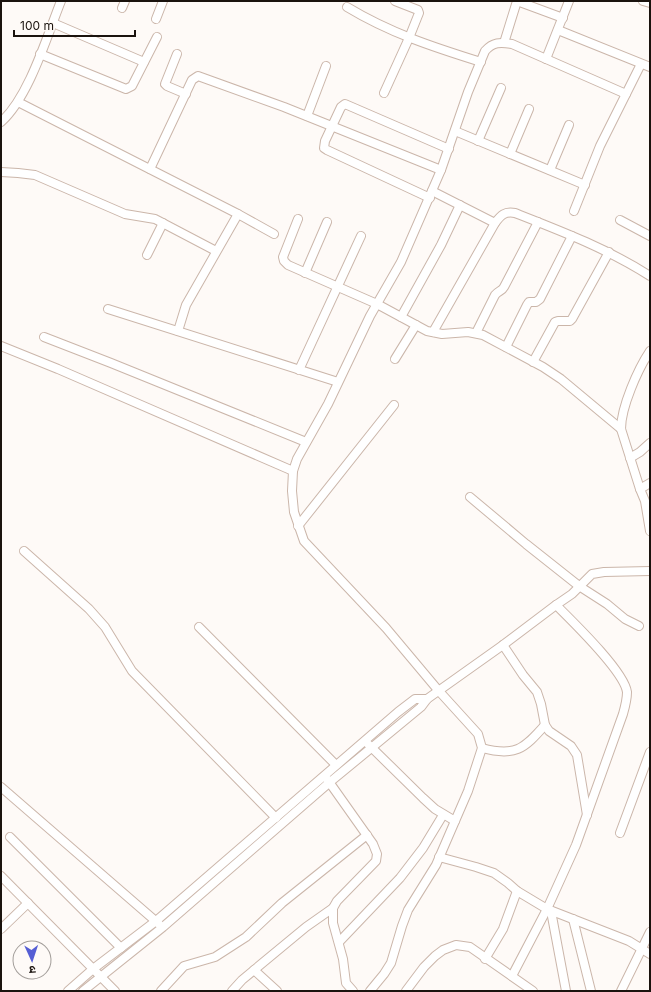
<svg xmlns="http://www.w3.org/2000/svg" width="651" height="992" font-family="Inter,'Noto Sans Devanagari',sans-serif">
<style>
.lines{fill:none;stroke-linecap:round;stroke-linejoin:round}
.minor-casing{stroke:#cbb6aa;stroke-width:10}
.minor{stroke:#fff;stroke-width:8}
</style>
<rect width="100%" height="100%" fill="#fefaf7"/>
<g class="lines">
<defs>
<g id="minor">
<polyline points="643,1 650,3"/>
<path d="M347,7C390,33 433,47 481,62"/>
<polyline points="122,8 125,1"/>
<polyline points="156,19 163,1"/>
<polyline points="53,23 144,62"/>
<polyline points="558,30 650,67"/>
<polyline points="504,43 517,1 563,18"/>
<polyline points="40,54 126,89 132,86 157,37"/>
<polyline points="177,54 165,84 167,86 186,94"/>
<polyline points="546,59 569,1"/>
<polyline points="384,93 409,38 419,13 418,10 395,1"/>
<polyline points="18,102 238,214 274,234"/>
<polyline points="307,116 326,66"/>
<path d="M1,122C29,97 47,36 61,1"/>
<polyline points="455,131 585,185"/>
<polyline points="478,141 501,88"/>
<polyline points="510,154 529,109"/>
<polyline points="150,169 192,80 198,76 284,107 441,170"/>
<polyline points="550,170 569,125"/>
<polyline points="1,172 18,173 35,175 125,214 155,219 216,251"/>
<polyline points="432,191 495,223"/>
<polyline points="430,198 327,150 324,148 325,141 341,107 345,104 449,149"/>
<polyline points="574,211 600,146 641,64"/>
<polyline points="298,219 283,257 284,261 288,265 377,304 427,331 442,334 468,332 483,335 543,367 561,379 621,429"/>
<polyline points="620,220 650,236"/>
<polyline points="147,255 163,223"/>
<polyline points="305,273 327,222"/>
<polyline points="108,309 338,382"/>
<polyline points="401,317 441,245 460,205"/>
<polyline points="178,331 186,305 238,214"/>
<path d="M433,332L495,223C501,215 505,211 515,213C561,231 608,249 650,276"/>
<path d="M476,333L495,295C498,291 502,291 504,287L538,222"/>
<polyline points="44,337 111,363 306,442"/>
<polyline points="1,346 58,369 293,471"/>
<polyline points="506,347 527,305 529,302 536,302 540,299 572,236"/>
<polyline points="395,359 416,325"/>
<polyline points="533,362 555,322 558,321 570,321 572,319 609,252"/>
<polyline points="299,370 361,236"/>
<polyline points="630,458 640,452 650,443"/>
<polyline points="650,483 640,489 645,501 650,531"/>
<path d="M640,489L621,429C621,407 638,369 650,351"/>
<polyline points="470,497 526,544 579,586 607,604 625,619 639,626"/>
<polyline points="298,526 394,405"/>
<polyline points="24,551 89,609 105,627 132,671 276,818"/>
<polyline points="199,627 336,765"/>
<polyline points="503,645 523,675 537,692 541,704 545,725 549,731 571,746 577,755 587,815"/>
<polyline points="368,744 423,798 435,809 455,821"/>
<path d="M482,748C515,757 524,749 545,725"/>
<polyline points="327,779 373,844 377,854 376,861 337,901 333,908 333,923 343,959 346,983 353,991"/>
<polyline points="1,787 159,924"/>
<polyline points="620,833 650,752"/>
<polyline points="10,837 121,948"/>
<polyline points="439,857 476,867 494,873 508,883 517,891 547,909 629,941 650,954"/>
<polyline points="1,876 115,991"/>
<polyline points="551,911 566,991"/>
<polyline points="573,919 591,991"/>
<polyline points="1,929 28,903"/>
<polyline points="339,942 400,878 423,848 443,815"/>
<polyline points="485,959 503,929 517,891"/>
<polyline points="254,970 277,991"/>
<path d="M512,976L547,909L576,845L623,714C625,707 627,699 627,692C624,671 573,622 556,605"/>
<polyline points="68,991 93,969 156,921 398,712 415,699 427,699"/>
<polyline points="83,991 163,927 330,782 421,707 427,699 503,645 556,605 572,594 592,574 604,572 650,571"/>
<polyline points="161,991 184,966 215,957 246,937 282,903 367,835"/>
<polyline points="232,991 242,980 306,927 333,908"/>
<path d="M370,991L384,974L391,963L402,926L408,910L436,865L468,791L482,748L478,734L438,690L386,628L304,541L294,512L292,491L293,471L297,459L328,404L370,316L401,262L441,170L468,92L485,51C493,42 500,42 512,44L626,94"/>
<polyline points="406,991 424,967 435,956 443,950 456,945 470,947 533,991"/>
<polyline points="621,991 650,932"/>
</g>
</defs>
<use href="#minor" class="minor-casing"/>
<use href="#minor" class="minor"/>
</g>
<rect width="651" height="992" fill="none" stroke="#1a130e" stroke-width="4"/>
<g transform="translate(32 960) rotate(177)"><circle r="19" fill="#fefaf7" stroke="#a39e9a"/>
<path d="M0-3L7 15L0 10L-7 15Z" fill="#555ed4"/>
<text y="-6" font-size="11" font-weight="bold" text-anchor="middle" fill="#1a130e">उ</text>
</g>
<path d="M14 30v6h121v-6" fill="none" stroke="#1a130e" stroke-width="2"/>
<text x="20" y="30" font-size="12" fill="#1a130e" stroke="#fefaf7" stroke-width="3" paint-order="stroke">100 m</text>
</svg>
